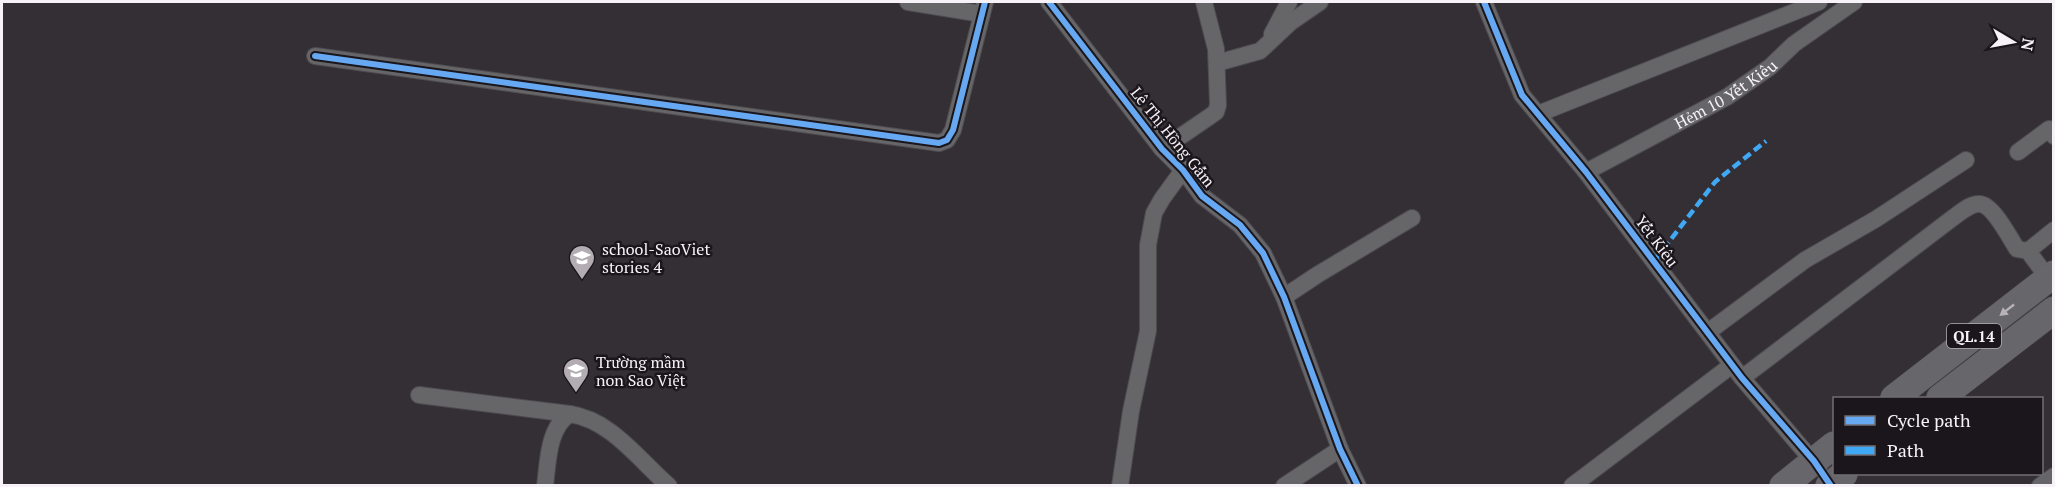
<svg xmlns="http://www.w3.org/2000/svg" width="2055" height="487" font-family="'PT Serif',serif">
<style>
.lines{fill:none;stroke-linecap:round;stroke-linejoin:round}
.minor-casing{stroke:#4e4b4f;stroke-width:18}
.primary-casing{stroke:#4e4b4f;stroke-width:28}
.minor{stroke:#666669;stroke-width:16}
.primary{stroke:#67666a;stroke-width:27}
.quiet{stroke:#3fa9f5;stroke-width:4.5;stroke-dasharray:9 4.5;stroke-linecap:butt}
.cycleway-casing{stroke:#1a161b;stroke-width:10}
.cycleway{stroke:#66a8f1;stroke-width:6}
.oneway{fill:#b6b2b8}
.labels{text-anchor:middle;dominant-baseline:central;stroke-width:5;stroke-linejoin:round;paint-order:stroke}
.shield{fill:#1a161b;stroke:#b5afb6;stroke-width:1.5}
.shield-label{font-size:15px;font-weight:bold;fill:#f7f1f8}
.street-label{font-size:16px;fill:#f7f1f8;stroke:#1a161b}
.poi-label{font-size:16px;fill:#f7f1f8;stroke:#1a161b;text-anchor:start}
</style>
<rect width="100%" height="100%" fill="#342f34"/>
<g class="lines">
<defs>
<g id="minor">
<polyline points="908,2 982,14"/>
<polyline points="1049,2 1162,149 1183,170 1202,196 1240,225 1263,253 1284,297 1340,449 1358,486"/>
<polyline points="1484,2 1522,95 1586,172 1742,378 1819,468"/>
<polyline points="1272,34 1289,2"/>
<polyline points="315,56 939,143 947,140 953,130 985,2"/>
<polyline points="1217,63 1260,51 1291,22 1320,2"/>
<polyline points="1538,114 1819,2"/>
<polyline points="1162,149 1209,117 1216,112 1218,105 1216,49 1204,2"/>
<polyline points="2018,152 2049,129 2054,136"/>
<path id="s1" d="M1586,172L1727,97L1770,67L1794,44L1854,2"/>
<polyline points="2028,251 2054,230"/>
<polyline points="1284,297 1317,275 1412,218"/>
<polyline points="1708,332 1805,260 1876,219 1966,160"/>
<path d="M1742,378L1954,217C1961,212 1971,203 1980,204C1993,205 2010,238 2017,249L2028,251L2048,278"/>
<polyline points="419,395 570,414"/>
<path d="M545,486C548,462 548,427 570,414C611,420 639,460 669,486"/>
<polyline points="1120,486 1131,411 1148,331 1148,245 1154,213 1162,199 1183,170"/>
<polyline points="1284,486 1340,449"/>
<polyline points="1572,486 1732,365"/>
<polyline points="2040,486 2054,476"/>
</g>
<g id="primary">
<polyline points="1894,398 2054,274"/>
<polyline points="1940,398 2054,310"/>
<polyline points="1783,486 1834,445"/>
<polyline points="1829,486 1844,474"/>
</g>
</defs>
<use href="#minor" class="minor-casing"/>
<use href="#primary" class="primary-casing"/>
<use href="#minor" class="minor"/>
<use href="#primary" class="primary"/>
<polyline class="quiet" points="1655,260 1715,182 1766,141"/>
<defs>
<g id="cycleway">
<polyline points="1049,2 1162,149 1183,170 1202,196 1240,225 1263,253 1284,297 1340,449 1358,486"/>
<polyline points="1484,2 1522,95 1586,172 1742,378 1814,461 1831,486"/>
<polyline points="315,56 939,143 947,140 953,130 985,2"/>
</g>
</defs>
<use href="#cycleway" class="cycleway-casing"/>
<use href="#cycleway" class="cycleway"/>
</g>
<defs><path id="oneway-solid" d="M-6-.8H1V-3.2L6.5 0L1 3.2V.8H-6Z" transform="scale(1.5)"/></defs>
<use class="oneway" href="#oneway-solid" transform="translate(2007 310) rotate(142)"/>
<defs>
<symbol id="school-pin" viewBox="-11 -11 22 30"><path d="M0 17L-7.5 6A9.5 9.5 0 1 1 7.5 6Z" fill="#b3adb3" stroke="#1a161b"/><path d="M0-5L7-2L0 1L-7-2ZM-4 1L0 2.5L4 1V4Q0 6-4 4Z" fill="#fff"/></symbol>
</defs>
<g fill-rule="evenodd">
<use href="#school-pin" x="567" y="243" width="30" height="40"/>
<use href="#school-pin" x="561" y="356" width="30" height="40"/>
</g>
<g class="labels">
<rect class="shield" x="1947" y="324" width="54" height="24" rx="4.5"/>
<g class="shield-label">
<text x="1974" y="336">QL.14</text>
</g>
<g class="street-label">
<text stroke="none"><textPath href="#s1" startOffset="160">Hẻm 10 Yết Kiêu</textPath></text>
<text transform="translate(1173 137) rotate(51)">Lê Thị Hồng Gấm</text>
<text transform="translate(1657 241) rotate(53)">Yết Kiêu</text>
</g>
<g class="poi-label">
<text x="602" y="249">school-SaoViet<tspan x="602" dy="18">stories 4</tspan></text>
<text x="596" y="362">Trường mầm<tspan x="596" dy="18">non Sao Việt</tspan></text>
</g>
</g>
<rect width="2055" height="487" fill="none" stroke="#f7f1f8" stroke-width="6"/>
<rect x="1833" y="397" width="210" height="78" fill="#1a161b" stroke="#726e73" stroke-width="1.5"/>
<rect x="1845" y="416" width="30" height="9" fill="#66a8f1" stroke="#726e73" stroke-width="1.5"/>
<text x="1887" y="427" font-size="18" fill="#f7f1f8">Cycle path</text>
<rect x="1845" y="446" width="30" height="9" fill="#3fa9f5" stroke="#726e73" stroke-width="1.5"/>
<text x="1887" y="457" font-size="18" fill="#f7f1f8">Path</text>
<g transform="translate(2013 42) rotate(100)" stroke="#1a161b" stroke-width="4.5" paint-order="stroke">
<path d="M0-4.5L10 22L0 15L-10 22Z" fill="#f7f1f8"/>
<text y="-9" font-size="16" font-weight="bold" text-anchor="middle" fill="#f7f1f8">N</text>
</g>
</svg>
